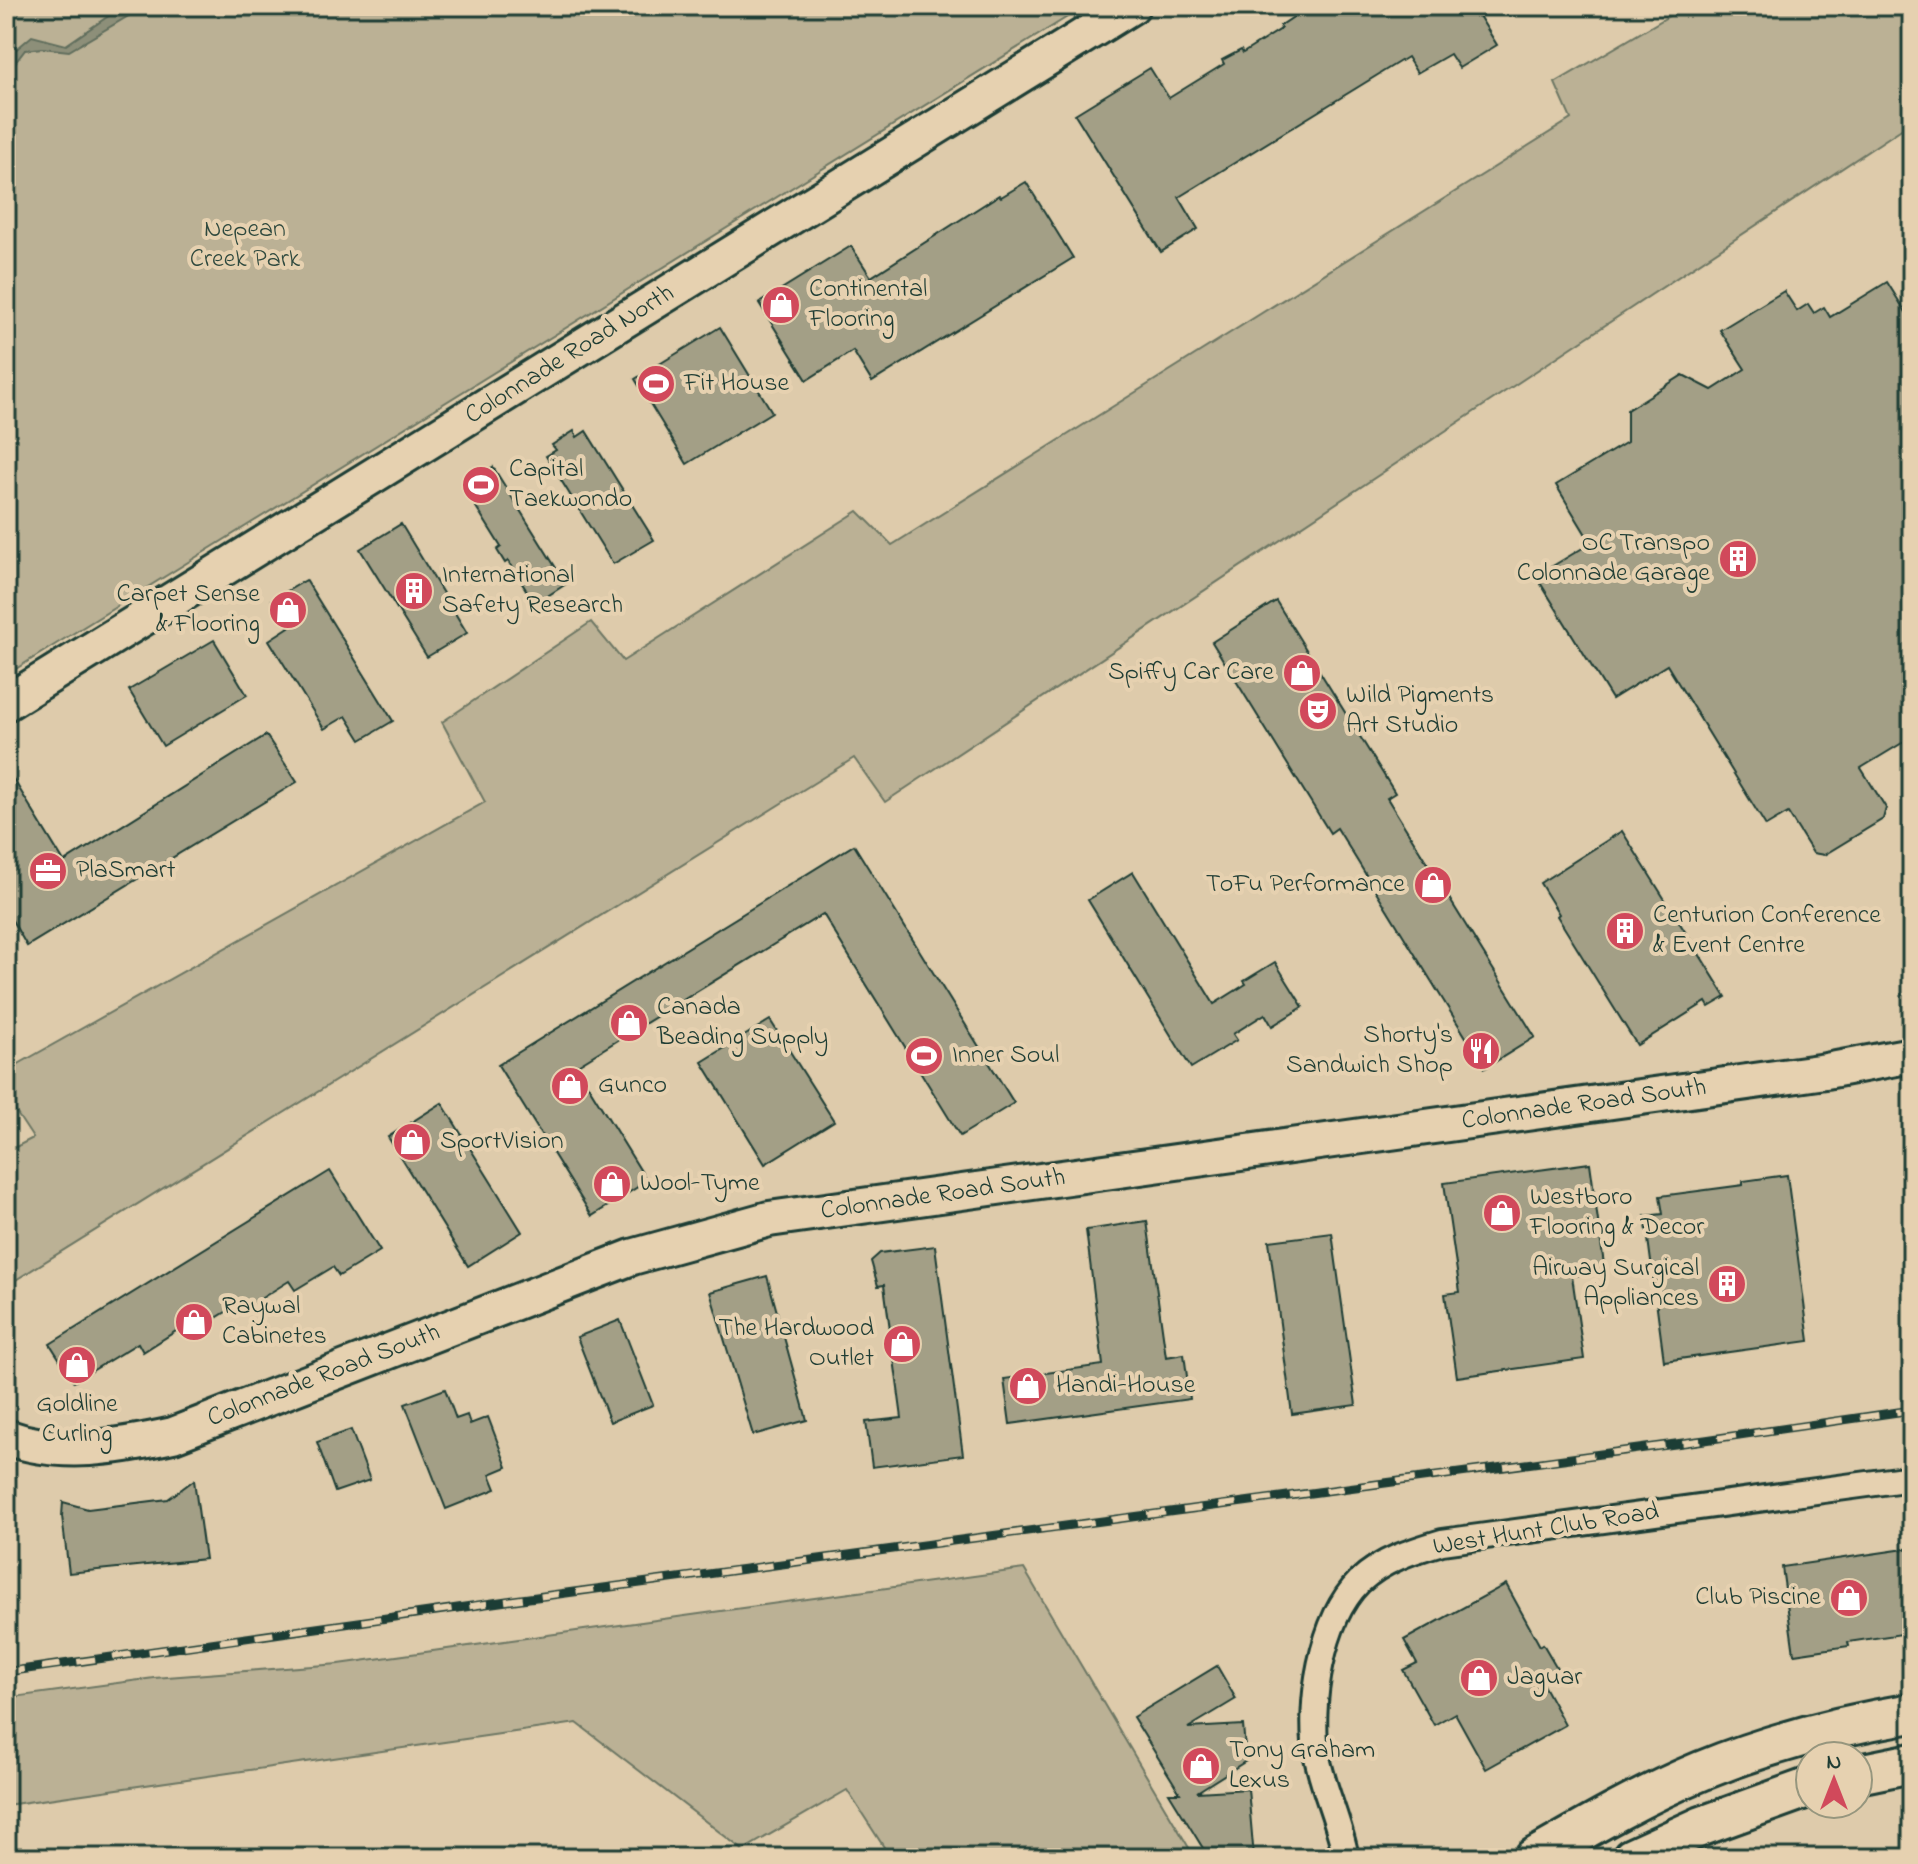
<svg xmlns="http://www.w3.org/2000/svg" width="1918" height="1864" font-family="'Indie Flower',sans-serif">
<style>
.green{fill:#bbb195;stroke:#6d7764;stroke-width:2}
.water{fill:#8d8f79;stroke:#616e5d;stroke-width:2}
.building{fill:#a39f86;stroke:#1f3d34;stroke-width:2}
.lines{fill:none;stroke-linecap:round;stroke-linejoin:round}
.street-casing{stroke:#1f3d34;stroke-width:30}
.secondary-casing{stroke:#1f3d34;stroke-width:40}
.primary-casing{stroke:#1f3d34;stroke-width:44}
.street{stroke:#e6d1b0;stroke-width:24}
.secondary{stroke:#e6d1b0;stroke-width:34}
.primary{stroke:#e6d1b0;stroke-width:38}
.rail-casing{stroke:#1f3d34;stroke-width:9}
.rail{stroke:#e6d1b0;stroke-width:6;stroke-dasharray:18;stroke-linecap:butt}
.labels{text-anchor:middle;dominant-baseline:central;stroke-width:8;stroke-linejoin:round;paint-order:stroke}
.park-label{font-size:26px;fill:#2f493e;stroke:#e6d1b0}
.poi-label{font-size:26px;fill:#1f3d34;stroke:#e6d1b0;text-anchor:start}
.street-label{font-size:26px;fill:#1f3d34;stroke:#e6d1b0}
</style>
<rect width="100%" height="100%" fill="#decbab"/>
<filter id="ink" filterUnits="userSpaceOnUse"><feTurbulence type="fractalNoise" baseFrequency=".0125" numOctaves="2"/><feDisplacementMap in="SourceGraphic" scale="16" xChannelSelector="R" yChannelSelector="G"/><feConvolveMatrix kernelMatrix="1 2 1 2 8 2 1 2 1" color-interpolation-filters="sRGB"/></filter>
<g filter="url(#ink)">
<g class="green">
<polygon points="6,6 1085,6 6,675"/>
<polygon points="1686,6 1912,6 1912,122 885,802 854,758 6,1286 6,1152 33,1138 6,1097 6,1071 485,802 442,722 591,622 623,661 858,511 892,545 1571,119 1555,83"/>
<polygon points="1024,1569 1195,1858 891,1858 847,1790 743,1850 577,1723 6,1805 6,1698 154,1678 339,1664"/>
</g>
<polygon class="water" points="133,6 158,6 156,10 132,14 69,51 42,48 25,50 15,63 6,92 6,58 32,36 66,45 113,13"/>
<g class="building">
<polygon points="1310,6 1473,6 1497,45 1459,68 1450,54 1417,73 1407,57 1179,197 1198,229 1161,252 1075,114 1150,68 1169,98 1224,64 1222,60 1241,50 1243,53 1281,29 1280,26"/>
<polygon points="1026,182 1073,258 872,382 853,351 807,380 759,303 851,246 871,277 999,195 1001,197"/>
<polygon points="1887,282 1912,322 1912,737 1861,768 1886,808 1883,819 1824,855 1813,853 1788,813 1766,826 1667,665 1612,699 1536,576 1591,543 1556,485 1627,442 1627,410 1683,375 1712,390 1745,369 1720,330 1784,291 1797,311 1808,304 1814,313 1824,307 1830,317"/>
<polygon points="720,327 772,412 687,464 635,379"/>
<polygon points="574,431 577,437 586,431 654,540 613,564 546,456 556,450 552,445"/>
<polygon points="493,467 566,584 535,604 508,561 505,563 497,550 501,547 463,486"/>
<polygon points="401,524 467,633 427,657 360,549"/>
<polygon points="306,580 393,721 361,740 346,716 324,729 269,640 289,627 272,600"/>
<polygon points="1276,601 1395,793 1387,798 1535,1037 1485,1068 1337,828 1330,833 1212,642"/>
<polygon points="214,640 247,695 163,746 129,690"/>
<polygon points="266,735 297,782 27,946 6,910 6,767 64,862"/>
<polygon points="1622,831 1726,997 1709,1007 1706,1002 1637,1045 1557,916 1559,914 1540,883"/>
<polygon points="854,845 1014,1103 960,1136 823,914 576,1066 647,1181 592,1216 498,1065"/>
<polygon points="1133,872 1214,1004 1246,984 1244,981 1275,962 1303,1007 1272,1026 1265,1014 1233,1034 1237,1040 1191,1068 1088,900"/>
<polygon points="770,1020 834,1121 765,1164 702,1062"/>
<polygon points="442,1103 522,1232 468,1266 388,1137"/>
<polygon points="1590,1163 1605,1272 1572,1276 1584,1359 1457,1377 1445,1294 1460,1292 1444,1183"/>
<polygon points="330,1171 380,1251 339,1276 333,1267 295,1290 289,1281 249,1306 245,1300 189,1335 184,1326 143,1352 138,1343 74,1382 50,1344"/>
<polygon points="1787,1175 1809,1341 1664,1361 1645,1216 1663,1214 1660,1196 1743,1185 1743,1181"/>
<polygon points="1147,1221 1166,1357 1184,1354 1190,1399 1010,1424 1004,1379 1103,1365 1086,1230"/>
<polygon points="1332,1233 1356,1405 1292,1414 1269,1241"/>
<polygon points="935,1246 963,1455 872,1467 866,1422 902,1418 884,1285 878,1286 871,1261 880,1253"/>
<polygon points="767,1276 807,1420 753,1435 710,1292"/>
<polygon points="620,1320 653,1405 610,1422 577,1337"/>
<polygon points="445,1389 456,1419 467,1415 470,1424 488,1417 507,1467 490,1474 496,1489 446,1509 405,1404"/>
<polygon points="351,1430 370,1480 335,1492 317,1442"/>
<polygon points="194,1480 205,1559 69,1573 62,1516 63,1502 88,1509 168,1499"/>
<polygon points="1912,1548 1912,1628 1902,1630 1902,1634 1848,1642 1849,1646 1794,1654 1782,1567"/>
<polygon points="1506,1584 1540,1646 1543,1644 1560,1673 1542,1683 1565,1725 1486,1769 1455,1713 1434,1725 1403,1670 1417,1663 1404,1640"/>
<polygon points="1217,1666 1236,1699 1188,1728 1243,1725 1246,1761 1197,1792 1248,1789 1254,1858 1209,1858 1169,1793 1180,1793 1133,1717"/>
</g>
<g class="lines">
<defs>
<path id="street" d="M1346,1858C1340,1823 1324,1792 1317,1757C1308,1706 1321,1620 1359,1582C1382,1560 1412,1551 1442,1542L1912,1478"/>
<g id="secondary">
<polyline points="6,703 1132,6"/>
<path d="M6,1437C61,1457 118,1447 173,1435L632,1257L769,1219L1826,1071L1912,1055"/>
</g>
<g id="primary">
<polyline points="1858,1774 1912,1763"/>
<path d="M1534,1858C1588,1827 1643,1795 1701,1771C1769,1743 1840,1725 1912,1713"/>
<polyline points="1632,1858 1702,1826 1810,1787"/>
</g>
</defs>
<use href="#street" class="street-casing"/>
<use href="#secondary" class="secondary-casing"/>
<use href="#primary" class="primary-casing"/>
<use href="#street" class="street"/>
<use href="#secondary" class="secondary"/>
<use href="#primary" class="primary"/>
<defs>
<polyline id="rail" points="6,1672 514,1600 1705,1440 1912,1410"/>
</defs>
<use href="#rail" class="rail-casing"/>
<use href="#rail" class="rail"/>
</g>
</g>
<defs>
<symbol id="shop-disc" viewBox="-11 -11 22 22"><circle r="9.5" fill="#d1495b" stroke="#e6d1b0"/><path d="M-5-2.5h2.3a2.7 3.5 0 0 1 5.4 0H5L5.5 6h-11ZM-1.5-2.5h3a1.5 2.3 0 0 0-3 0Z" fill="#fff"/></symbol>
<symbol id="stadium-disc" viewBox="-11 -11 22 22"><circle r="9.5" fill="#d1495b" stroke="#e6d1b0"/><path d="M0-5a6.5 5 0 1 0 0 10a6.5 5 0 1 0 0-10ZM-3.5-1.8h7v3.6h-7Z" fill="#fff"/></symbol>
<symbol id="building-disc" viewBox="-11 -11 22 22"><circle r="9.5" fill="#d1495b" stroke="#e6d1b0"/><path d="M-4-6H4V6H1V3H-1V6H-4ZM-2.5-4.3h1.7v1.8h-1.7ZM.8-4.3h1.7v1.8H.8ZM-2.5-1h1.7V.8h-1.7ZM.8-1h1.7V.8H.8Z" fill="#fff"/></symbol>
<symbol id="theatre-disc" viewBox="-11 -11 22 22"><circle r="9.5" fill="#d1495b" stroke="#e6d1b0"/><path d="M-5-5.5Q0-4 5-5.5V0Q5 5 0 6Q-5 5-5 0ZM-3.3-2.5H-1v1.5H-3.3ZM1-2.5H3.3v1.5H1ZM-2.8 1Q0 5.5 2.8 1Z" fill="#fff"/></symbol>
<symbol id="office-disc" viewBox="-11 -11 22 22"><circle r="9.5" fill="#d1495b" stroke="#e6d1b0"/><path d="M-6-3h4V-5.5h4V-3h4V5H-6ZM-1-4.5V-3h2v-1.5ZM-6 0V1H6V0Z" fill="#fff"/></symbol>
<symbol id="restaurant-disc" viewBox="-11 -11 22 22"><circle r="9.5" fill="#d1495b" stroke="#e6d1b0"/><path d="M-5-6h1v4h1v-4h1v4h1v-4h1v5L-1.5 .5V6h-2V.5L-5-1ZM5-6V6H3V1.5H1.5Q1.5-4 5-6Z" fill="#fff"/></symbol>
</defs>
<g fill-rule="evenodd">
<use href="#shop-disc" x="759" y="283" width="44" height="44"/>
<use href="#stadium-disc" x="634" y="362" width="44" height="44"/>
<use href="#stadium-disc" x="459" y="463" width="44" height="44"/>
<use href="#building-disc" x="1716" y="537" width="44" height="44"/>
<use href="#building-disc" x="392" y="569" width="44" height="44"/>
<use href="#shop-disc" x="266" y="588" width="44" height="44"/>
<use href="#shop-disc" x="1280" y="651" width="44" height="44"/>
<use href="#theatre-disc" x="1296" y="689" width="44" height="44"/>
<use href="#office-disc" x="26" y="849" width="44" height="44"/>
<use href="#shop-disc" x="1411" y="863" width="44" height="44"/>
<use href="#building-disc" x="1603" y="909" width="44" height="44"/>
<use href="#shop-disc" x="607" y="1001" width="44" height="44"/>
<use href="#restaurant-disc" x="1459" y="1029" width="44" height="44"/>
<use href="#stadium-disc" x="902" y="1034" width="44" height="44"/>
<use href="#shop-disc" x="548" y="1064" width="44" height="44"/>
<use href="#shop-disc" x="390" y="1120" width="44" height="44"/>
<use href="#shop-disc" x="590" y="1162" width="44" height="44"/>
<use href="#shop-disc" x="1480" y="1191" width="44" height="44"/>
<use href="#building-disc" x="1705" y="1262" width="44" height="44"/>
<use href="#shop-disc" x="172" y="1300" width="44" height="44"/>
<use href="#shop-disc" x="880" y="1322" width="44" height="44"/>
<use href="#shop-disc" x="55" y="1343" width="44" height="44"/>
<use href="#shop-disc" x="1006" y="1364" width="44" height="44"/>
<use href="#shop-disc" x="1827" y="1576" width="44" height="44"/>
<use href="#shop-disc" x="1457" y="1656" width="44" height="44"/>
<use href="#shop-disc" x="1179" y="1744" width="44" height="44"/>
</g>
<g class="labels">
<g class="park-label">
<text x="245" y="230">Nepean<tspan x="245" dy="30">Creek Park</tspan></text>
</g>
<g class="poi-label">
<text x="809" y="290">Continental<tspan x="809" dy="30">Flooring</tspan></text>
<text x="684" y="384">Fit House</text>
<text x="509" y="470">Capital<tspan x="509" dy="30">Taekwondo</tspan></text>
<text x="1710" y="544" text-anchor="end">OC Transpo<tspan x="1710" dy="30">Colonnade Garage</tspan></text>
<text x="442" y="576">International<tspan x="442" dy="30">Safety Research</tspan></text>
<text x="260" y="595" text-anchor="end">Carpet Sense<tspan x="260" dy="30">&amp; Flooring</tspan></text>
<text x="1274" y="673" text-anchor="end">Spiffy Car Care</text>
<text x="1346" y="696">Wild Pigments<tspan x="1346" dy="30">Art Studio</tspan></text>
<text x="76" y="871">PlaSmart</text>
<text x="1405" y="885" text-anchor="end">ToFu Performance</text>
<text x="1653" y="916">Centurion Conference<tspan x="1653" dy="30">&amp; Event Centre</tspan></text>
<text x="657" y="1008">Canada<tspan x="657" dy="30">Beading Supply</tspan></text>
<text x="1453" y="1036" text-anchor="end">Shorty's<tspan x="1453" dy="30">Sandwich Shop</tspan></text>
<text x="952" y="1056">Inner Soul</text>
<text x="598" y="1086">Gunco</text>
<text x="440" y="1142">SportVision</text>
<text x="640" y="1184">Wool-Tyme</text>
<text x="1530" y="1198">Westboro<tspan x="1530" dy="30">Flooring &amp; Decor</tspan></text>
<text x="1699" y="1269" text-anchor="end">Airway Surgical<tspan x="1699" dy="30">Appliances</tspan></text>
<text x="222" y="1307">Raywal<tspan x="222" dy="30">Cabinetes</tspan></text>
<text x="874" y="1329" text-anchor="end">The Hardwood<tspan x="874" dy="30">Outlet</tspan></text>
<text x="1056" y="1386">Handi-House</text>
<text x="77" y="1405" text-anchor="middle">Goldline<tspan x="77" dy="30">Curling</tspan></text>
<text x="1821" y="1598" text-anchor="end">Club Piscine</text>
<text x="1507" y="1678">Jaguar</text>
<text x="1229" y="1751">Tony Graham<tspan x="1229" dy="30">Lexus</tspan></text>
</g>
<g class="street-label">
<text transform="translate(570 355) rotate(-32)">Colonnade Road North</text>
<text transform="translate(1584 1105) rotate(-8)">Colonnade Road South</text>
<text transform="translate(943 1195) rotate(-8)">Colonnade Road South</text>
<text transform="translate(324 1376) rotate(-21)">Colonnade Road South</text>
<text transform="translate(1546 1530) rotate(-9)">West Hunt Club Road</text>
</g>
</g>
<rect width="1918" height="1864" fill="none" stroke="#e6d1b0" stroke-width="32"/>
<rect x="16" y="16" width="1886" height="1832" fill="none" stroke="#1f3d34" stroke-width="3" filter="url(#ink)"/>
<g transform="translate(1834 1780)"><circle r="38" fill="#e6d1b0" stroke="#96967e" stroke-width="2"/>
<path d="M0-6L14 30L0 20L-14 30Z" fill="#d1495b"/>
<text y="-12" font-size="22" font-weight="bold" text-anchor="middle" fill="#1f3d34">N</text>
</g>
</svg>
